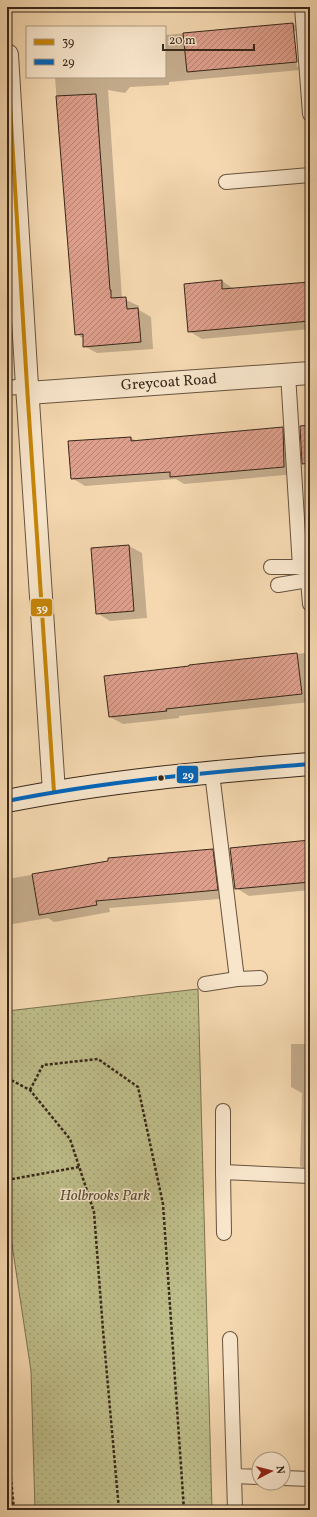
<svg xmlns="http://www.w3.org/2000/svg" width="317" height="1517" font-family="Vollkorn,serif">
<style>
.park{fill:url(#park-dots);stroke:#7b7252}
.shadow{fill:#0003;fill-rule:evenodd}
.building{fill:url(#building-hatch);stroke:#382719}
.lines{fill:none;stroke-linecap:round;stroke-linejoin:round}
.lane-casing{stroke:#67533f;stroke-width:16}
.street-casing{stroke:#67533f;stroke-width:24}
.secondary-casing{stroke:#382719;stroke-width:24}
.path{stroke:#382719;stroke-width:2.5;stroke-dasharray:3 2;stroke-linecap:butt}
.lane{stroke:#f8e6cc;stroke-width:14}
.street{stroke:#f8e6cc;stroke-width:22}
.secondary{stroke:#f8e6cc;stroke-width:22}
.bus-1-casing{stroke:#f8e6cc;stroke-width:7}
.bus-2-casing{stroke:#f8e6cc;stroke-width:7}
.bus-1{stroke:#c78606;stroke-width:4}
.bus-2{stroke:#0065bd;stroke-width:4}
.bus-dot{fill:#382719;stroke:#f8e6cc;stroke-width:1.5}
.labels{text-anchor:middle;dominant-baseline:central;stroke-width:3;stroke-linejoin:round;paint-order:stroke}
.street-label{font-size:15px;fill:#382719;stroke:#f8e6cc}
.park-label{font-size:15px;font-style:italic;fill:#5a4d35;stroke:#f8e6cc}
.line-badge{stroke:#f8e6cc;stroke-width:1.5}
.badge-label{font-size:11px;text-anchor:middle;font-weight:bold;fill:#fff}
</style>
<defs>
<pattern id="park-dots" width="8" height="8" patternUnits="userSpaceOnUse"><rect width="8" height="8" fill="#bebe8a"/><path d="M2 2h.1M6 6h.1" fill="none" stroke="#a4a376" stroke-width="1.8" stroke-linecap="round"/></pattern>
<pattern id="building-hatch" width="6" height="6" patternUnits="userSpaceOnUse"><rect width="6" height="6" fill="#dd9e8b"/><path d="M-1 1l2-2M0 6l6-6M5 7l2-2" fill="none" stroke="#b48171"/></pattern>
</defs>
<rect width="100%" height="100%" fill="#f5d8b0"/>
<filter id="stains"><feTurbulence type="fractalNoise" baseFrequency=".005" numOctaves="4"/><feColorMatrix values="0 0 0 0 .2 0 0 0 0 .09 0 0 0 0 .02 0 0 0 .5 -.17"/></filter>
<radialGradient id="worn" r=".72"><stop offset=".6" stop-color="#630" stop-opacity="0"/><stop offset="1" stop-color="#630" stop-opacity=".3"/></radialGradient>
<polygon class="park" points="198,989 212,1510 35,1510 31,1371 7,1211 7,1011"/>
<g class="shadow">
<path d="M293,24L306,32L310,69L169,82V85L130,87L125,93L108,90L122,298L139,306V310L151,317L153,349L97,353L84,346V339L76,334L59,120L58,119L55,77H165V35ZM294,31H296L299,67H297Z"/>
<polygon points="222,281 234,289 310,283 310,329 202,339 189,331"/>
<polygon points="301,425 310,425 310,467 303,463"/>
<polygon points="283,428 296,436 297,474 184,484 176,479 85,486 72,478 131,438 137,441"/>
<polygon points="129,546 142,553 147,618 110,621 97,613"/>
<polygon points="305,653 310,653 310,702 179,716 179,718 123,724 110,717 190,667 190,666"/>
<polygon points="310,841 310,890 249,896 236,888"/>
<polygon points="212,850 226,858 231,898 109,908 110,912 54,922 48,918 7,925 7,879 109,862"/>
<polygon points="291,1044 310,1044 310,1172 300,1166 302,1093 291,1087"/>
</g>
<g class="building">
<polygon points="293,23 297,62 187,72 183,33"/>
<polygon points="96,94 110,290 111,290 111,298 126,297 127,309 138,308 141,342 83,347 83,334 75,335 56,96"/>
<polygon points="222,280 222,289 310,282 310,321 188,332 184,284"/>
<polygon points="310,425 310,463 302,464 300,426"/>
<polygon points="283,427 284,467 170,477 170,472 71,479 68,441 131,437 131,441"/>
<polygon points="129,545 134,611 96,614 91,548"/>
<polygon points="297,653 302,694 166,709 167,711 109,717 104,676 189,666 189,665"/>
<polygon points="310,840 310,882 235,889 230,848"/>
<polygon points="213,849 218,890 96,901 97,905 39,915 32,874 108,861 108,858"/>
</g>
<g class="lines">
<defs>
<g id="lane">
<polyline points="302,7 310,114"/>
<polyline points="226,182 310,175"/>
<polyline points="288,374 300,567 310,566"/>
<polyline points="7,388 27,386"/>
<polyline points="271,567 300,567"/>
<polyline points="310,580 308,580 310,604"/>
<polyline points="278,585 308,580"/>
<polyline points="212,773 237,979 260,978"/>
<polyline points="205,984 237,979"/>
<polyline points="223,1172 223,1111"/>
<polyline points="224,1233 223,1172 310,1176"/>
<polyline points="230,1339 234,1476 259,1477"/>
<polyline points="234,1476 235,1510"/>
<polyline points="283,1478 310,1479"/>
</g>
<g id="street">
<polyline points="7,55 27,386 54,792"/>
<polyline points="28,393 310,373"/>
</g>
<path id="secondary" d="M7,801C107,781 209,772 310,764"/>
</defs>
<use href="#lane" class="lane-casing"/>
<use href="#street" class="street-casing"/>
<use href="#secondary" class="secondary-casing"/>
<g class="path">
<polyline points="7,1078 30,1090 70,1139 94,1212 103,1330 119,1510"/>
<polyline points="30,1090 43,1065 98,1059 138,1087 163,1204 184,1510"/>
<polyline points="7,1180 79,1167"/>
<polyline points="7,1437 14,1510"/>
</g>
<use href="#lane" class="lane"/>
<use href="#street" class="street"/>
<use href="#secondary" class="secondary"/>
<defs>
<polyline id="bus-1" points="7,55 27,386 54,792"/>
<path id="bus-2" d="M7,801C107,781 209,772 310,764"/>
</defs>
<use href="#bus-1" class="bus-1-casing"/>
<use href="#bus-2" class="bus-2-casing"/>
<use href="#bus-1" class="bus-1"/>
<use href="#bus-2" class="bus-2"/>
</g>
<circle class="bus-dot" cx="161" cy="778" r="3.5"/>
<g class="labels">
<g class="street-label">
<text transform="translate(169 383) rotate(-4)">Greycoat Road</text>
</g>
<g class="park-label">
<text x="105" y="1196">Holbrooks Park</text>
</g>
</g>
<g class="line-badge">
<rect x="30" y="598" width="23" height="19" rx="4" fill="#c78606"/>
<rect x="176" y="765" width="23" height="19" rx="4" fill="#0065bd"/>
</g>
<g class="badge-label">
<text x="42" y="612">39</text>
<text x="188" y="779">29</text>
</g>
<rect width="317" height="1517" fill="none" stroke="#f5d8b0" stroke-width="24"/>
<rect x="8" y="8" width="301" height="1501" fill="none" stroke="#382719" stroke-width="2"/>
<rect x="12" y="12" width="293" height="1493" fill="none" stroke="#382719"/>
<rect x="26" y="26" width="140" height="52" fill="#f8e6cc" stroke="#ab9a84"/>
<rect x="34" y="39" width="20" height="6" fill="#c78606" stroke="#ab9a84"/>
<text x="62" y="46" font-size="12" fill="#382719">39</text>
<rect x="34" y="59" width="20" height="6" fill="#0065bd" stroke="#ab9a84"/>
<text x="62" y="66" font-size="12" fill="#382719">29</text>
<g transform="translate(271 1471) rotate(83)"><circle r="19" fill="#f8e6cc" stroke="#ab9a84"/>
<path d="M0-3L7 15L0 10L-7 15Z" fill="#8f2418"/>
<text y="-6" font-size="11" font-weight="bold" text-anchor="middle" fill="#382719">N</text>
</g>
<path d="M163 44v6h91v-6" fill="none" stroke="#382719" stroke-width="2"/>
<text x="169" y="44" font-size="12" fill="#382719" stroke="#f8e6cc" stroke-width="3" paint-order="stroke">20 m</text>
<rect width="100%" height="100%" filter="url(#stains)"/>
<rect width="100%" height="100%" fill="url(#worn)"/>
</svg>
